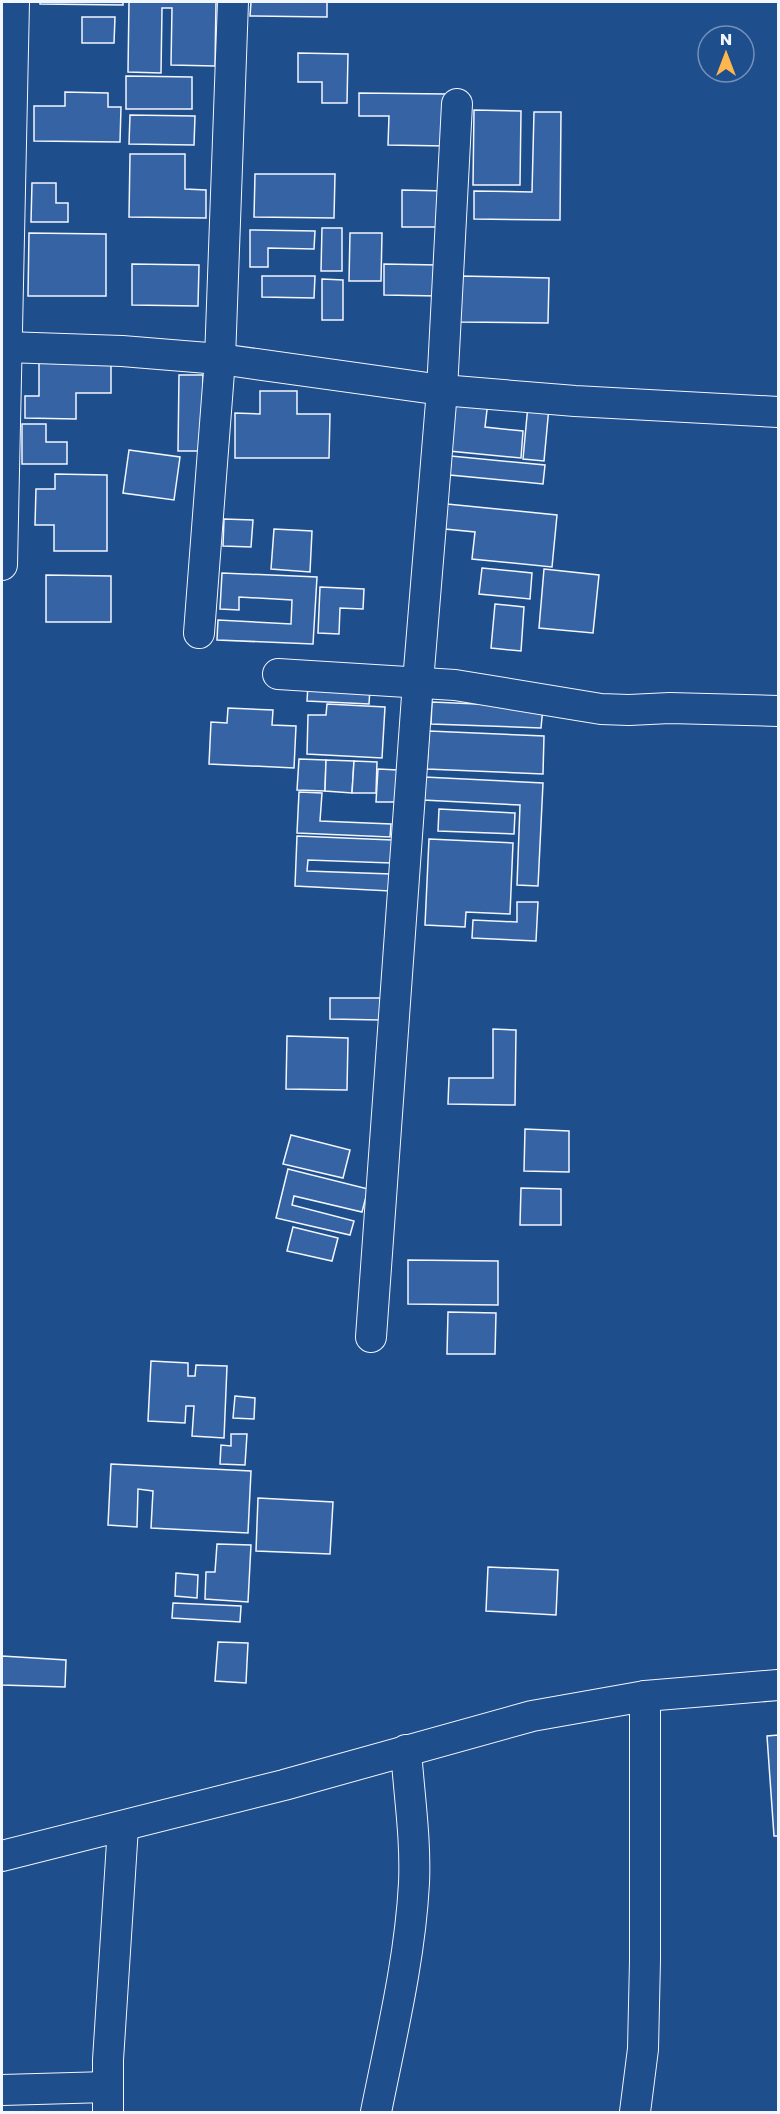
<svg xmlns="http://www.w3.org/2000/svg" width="780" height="2114" font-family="Poppins,sans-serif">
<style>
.building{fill:#3563a3;stroke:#f2f6ff;stroke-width:1.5}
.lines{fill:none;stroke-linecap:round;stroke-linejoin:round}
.street-casing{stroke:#f2f6ff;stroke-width:32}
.street{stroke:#1f4e8c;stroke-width:30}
</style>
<rect width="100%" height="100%" fill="#1f4e8c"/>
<g class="building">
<polygon points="40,2 123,2 123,5 40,4"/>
<polygon points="129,2 216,2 215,66 171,65 172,8 162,8 161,73 128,72"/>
<polygon points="251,2 327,2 327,17 250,16"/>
<polygon points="82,17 115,17 114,43 82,43"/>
<polygon points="298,53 348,54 347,103 322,103 322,82 298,82"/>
<polygon points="126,76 192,77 192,109 126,109"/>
<polygon points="65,92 108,93 108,107 121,107 120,142 34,141 34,106 65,106"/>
<polygon points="359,93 447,94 446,146 388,145 389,116 359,116"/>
<polygon points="474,110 521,111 520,185 473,185"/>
<polygon points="534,112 561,112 560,220 474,219 474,191 532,192"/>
<polygon points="130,115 195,116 194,145 129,144"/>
<polygon points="130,154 185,154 185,189 206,190 206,218 129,217"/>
<polygon points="255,174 335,174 334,218 254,217"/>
<polygon points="32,183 56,183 56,203 68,203 68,222 31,222"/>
<polygon points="402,190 447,191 446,227 402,227"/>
<polygon points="322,228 342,228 342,271 321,271"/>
<polygon points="250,230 315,231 314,249 268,248 268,267 250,267"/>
<polygon points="29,233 106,234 106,296 28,296"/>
<polygon points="350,233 382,233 381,281 349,281"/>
<polygon points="132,264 199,265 198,306 132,305"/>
<polygon points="384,264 438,265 438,296 384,295"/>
<polygon points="262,276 315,276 314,298 262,297"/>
<polygon points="460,276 549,278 548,323 459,322"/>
<polygon points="322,279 343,280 343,320 322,320"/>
<polygon points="39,359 111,360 111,393 76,393 76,419 25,418 25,396 39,396"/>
<polygon points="179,375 203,375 202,451 178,451"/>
<polygon points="260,391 297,391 297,414 330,414 329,458 235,458 235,413 260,414"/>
<polygon points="454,398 488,401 485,427 523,431 521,458 449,451"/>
<polygon points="528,405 549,407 544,461 523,459"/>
<polygon points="22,424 46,424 46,442 67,442 67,464 22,464"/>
<polygon points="129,450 180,457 174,500 123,493"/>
<polygon points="451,456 545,465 543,484 450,475"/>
<polygon points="55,474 107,475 107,551 54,551 54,525 35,525 36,489 55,489"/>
<polygon points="447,504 557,515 552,567 472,559 475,532 445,529"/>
<polygon points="224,519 253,520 251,547 223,546"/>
<polygon points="274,529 312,531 310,572 271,569"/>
<polygon points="482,568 532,573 530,599 479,594"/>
<polygon points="544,569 599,575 593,633 539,628"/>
<polygon points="222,573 317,577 313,644 217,640 218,620 291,624 292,600 239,597 239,610 220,609"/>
<polygon points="46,575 111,576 111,622 46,622"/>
<polygon points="320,587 364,589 363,609 340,608 339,634 318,633"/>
<polygon points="495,604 524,607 521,651 491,648"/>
<polygon points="308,685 370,688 369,704 307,701"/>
<polygon points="432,702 543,707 541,728 431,724"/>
<polygon points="327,704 385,707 382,758 307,754 308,715 326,715"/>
<polygon points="228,708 273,710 272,725 296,726 294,768 209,764 211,722 227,723"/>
<polygon points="429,731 544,736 543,774 427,769"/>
<polygon points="299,759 326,760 325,791 297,790"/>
<polygon points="326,760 354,761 352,793 325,791"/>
<polygon points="354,761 377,762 376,793 352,793"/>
<polygon points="378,769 398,770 396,802 376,802"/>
<polygon points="424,777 543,783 538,886 517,885 520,805 423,800"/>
<polygon points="299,792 322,793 320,821 391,824 390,837 297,833"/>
<polygon points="439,809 515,813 514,834 438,831"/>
<polygon points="297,836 392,840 391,863 308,860 307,871 391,874 390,891 295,886"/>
<polygon points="429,839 513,843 510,914 466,912 465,927 425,925"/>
<polygon points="517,902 538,902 536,941 472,938 473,920 517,922"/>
<polygon points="330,998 381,998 381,1020 330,1019"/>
<polygon points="493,1029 516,1030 515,1105 448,1104 449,1078 493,1078"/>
<polygon points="287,1036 348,1038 347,1090 286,1089"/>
<polygon points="525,1129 569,1131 569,1172 524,1171"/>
<polygon points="291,1135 350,1150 343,1178 283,1164"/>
<polygon points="288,1169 368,1189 362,1212 294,1196 292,1205 354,1221 350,1235 276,1218"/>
<polygon points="521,1188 561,1189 561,1225 520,1225"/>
<polygon points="293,1227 338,1238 332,1261 287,1251"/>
<polygon points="408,1260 498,1261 498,1305 408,1304"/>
<polygon points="448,1312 496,1313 495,1354 447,1354"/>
<polygon points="151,1361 188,1363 188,1376 195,1376 196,1365 227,1366 224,1438 192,1436 194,1406 186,1406 185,1423 148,1421"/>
<polygon points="235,1396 255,1398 254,1419 233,1418"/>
<polygon points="231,1434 247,1434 245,1465 220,1464 221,1445 231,1446"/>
<polygon points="111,1464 251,1471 248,1533 151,1528 153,1491 138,1489 137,1527 108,1525"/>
<polygon points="258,1498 333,1502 330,1554 256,1551"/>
<polygon points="217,1544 251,1545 248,1602 205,1599 206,1572 215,1572"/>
<polygon points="488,1567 558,1570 556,1615 486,1611"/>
<polygon points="176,1573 198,1575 197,1598 175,1596"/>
<polygon points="173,1603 241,1606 240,1622 172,1618"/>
<polygon points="218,1642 248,1643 246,1683 215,1681"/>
<polygon points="2,1656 66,1660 65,1687 2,1685"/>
<polygon points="778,1735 778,1836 774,1836 767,1736"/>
</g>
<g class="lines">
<defs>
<g id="street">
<polyline points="6,347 122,351 220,359 442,390 575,401 778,412"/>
<polyline points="2,565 14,2"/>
<polyline points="199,633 220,359 233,2"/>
<polyline points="278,674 455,685 601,709 629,710 670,708 778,711"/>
<polyline points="371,1337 418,682 442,390 457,104"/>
<polyline points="2,1856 284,1785 532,1716 645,1696 778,1685"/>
<polyline points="2,2090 107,2087"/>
<polyline points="108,2112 108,2060 123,1827"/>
<path d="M376,2112C391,2037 410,1960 414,1883C416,1839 409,1794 406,1750"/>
<polyline points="635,2112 643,2049 645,1960 645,1696"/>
</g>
</defs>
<use href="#street" class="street-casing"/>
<use href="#street" class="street"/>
</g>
<rect width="780" height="2114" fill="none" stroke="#f2f6ff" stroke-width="6"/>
<g transform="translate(726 54)"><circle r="28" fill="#1f4e8c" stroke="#7391ba" stroke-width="1.5"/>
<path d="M0-4.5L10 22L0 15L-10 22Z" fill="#ffb74d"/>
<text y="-9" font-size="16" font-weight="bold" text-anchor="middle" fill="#f2f6ff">N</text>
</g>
</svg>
